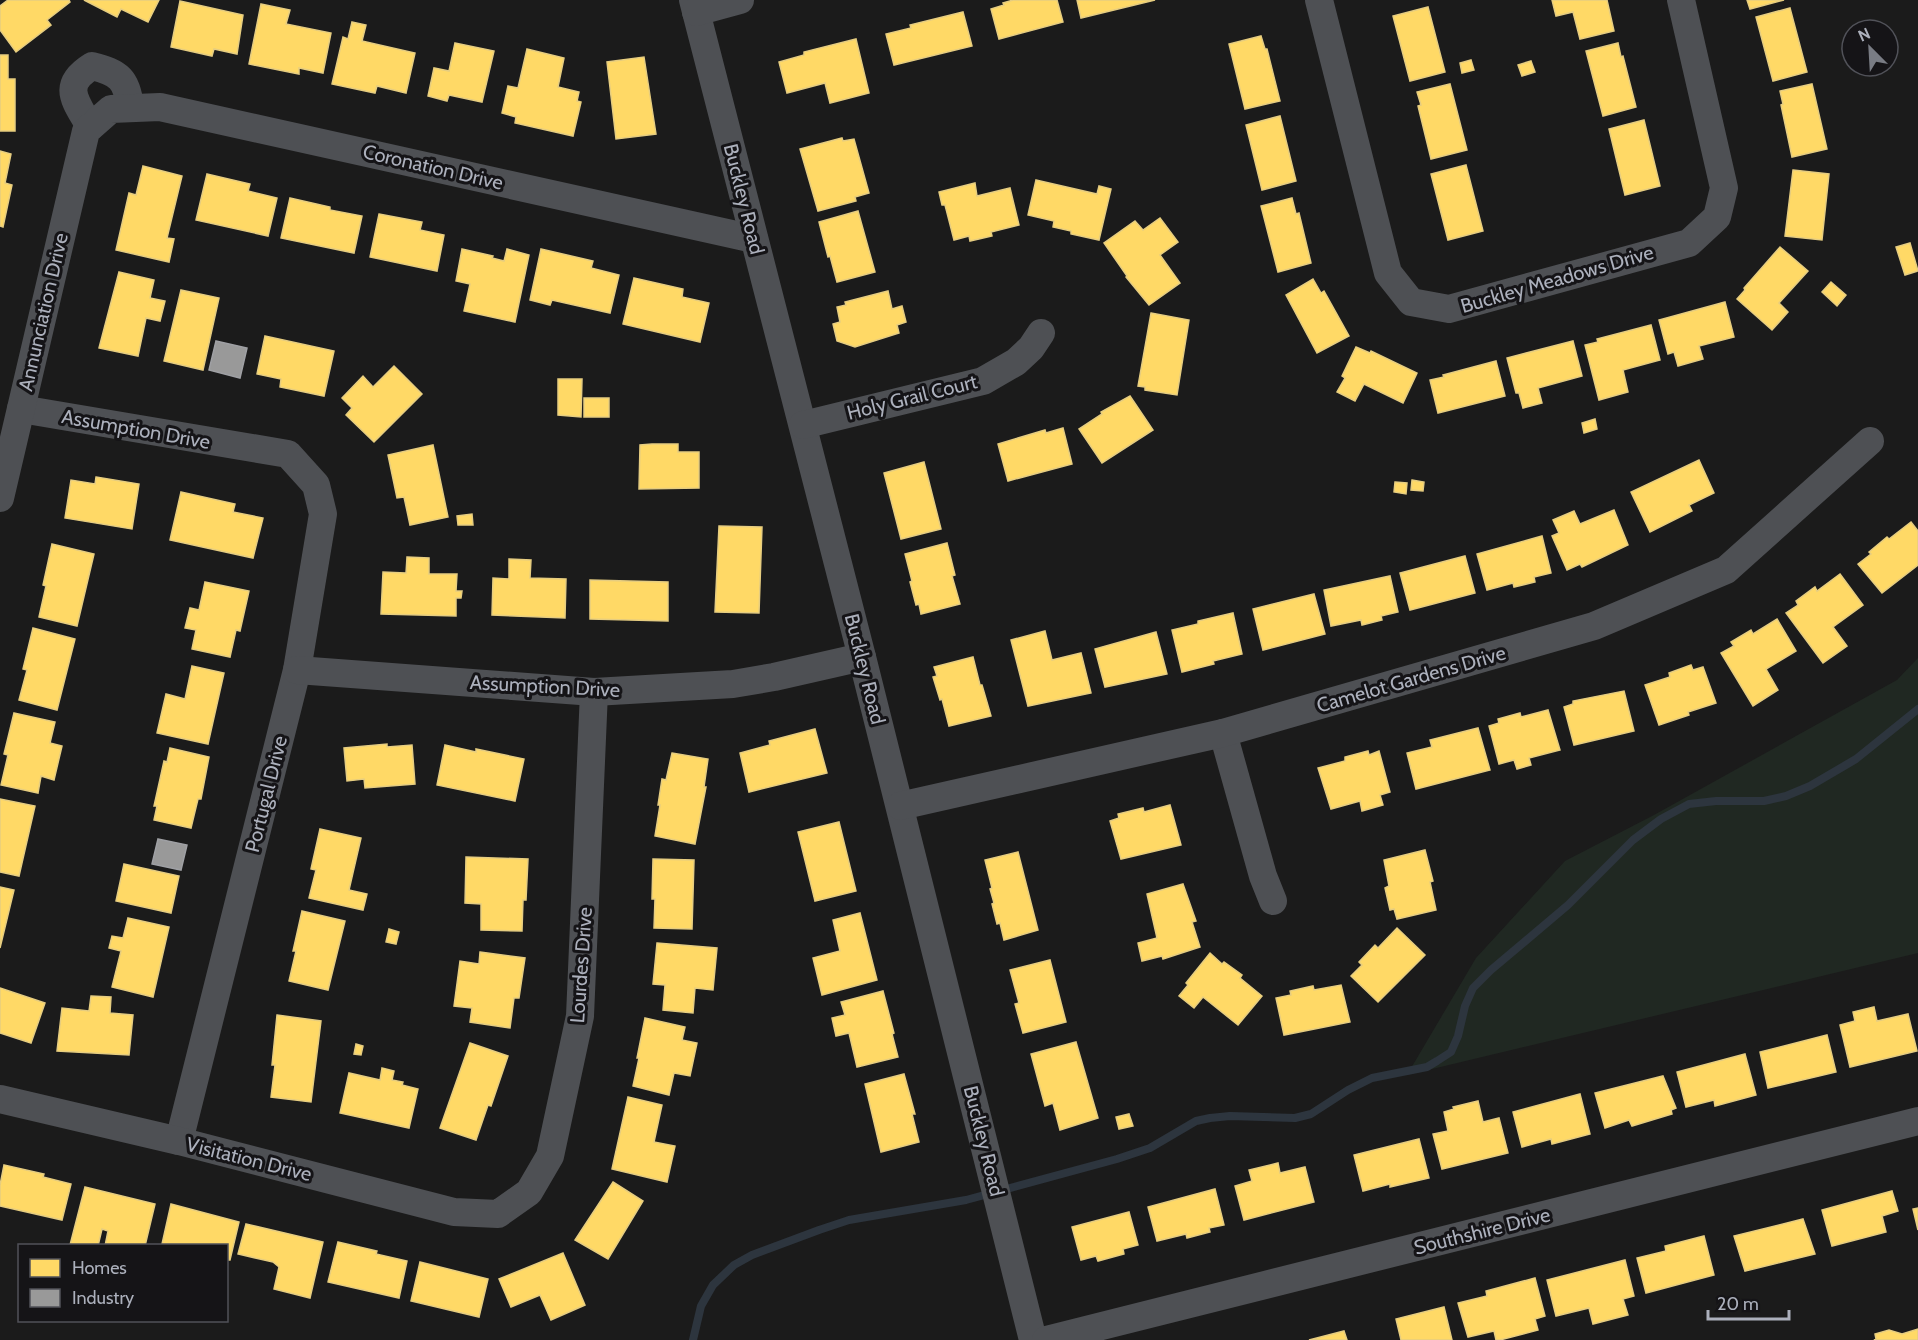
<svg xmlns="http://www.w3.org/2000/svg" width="1918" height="1340" font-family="Cabin,sans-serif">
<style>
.green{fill:#202822}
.homes{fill:#ffd966;stroke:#e6cd80;stroke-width:1.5}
.industry{fill:#999;stroke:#9fa0a4;stroke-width:1.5}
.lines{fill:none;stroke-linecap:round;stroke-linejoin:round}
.stream{stroke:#2d353e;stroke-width:8}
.minor{stroke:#4e5054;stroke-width:28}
.labels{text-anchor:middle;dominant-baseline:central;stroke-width:6;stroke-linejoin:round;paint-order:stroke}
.street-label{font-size:20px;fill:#acb0bc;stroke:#151417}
</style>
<rect width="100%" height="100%" fill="#1b1b1b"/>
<polygon class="green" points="1918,658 1918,953 1407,1075 1476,958 1565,861 1654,815 1897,680"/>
<g class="homes">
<polygon points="8,0 69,0 70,2 47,20 51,25 16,52 0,30 0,6"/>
<polygon points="84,0 159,0 148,22 121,9 117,17"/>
<polygon points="1013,0 1057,0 1063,22 999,39 991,9 1004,5 1003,3"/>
<polygon points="1077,0 1155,0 1081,18"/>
<polygon points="1552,0 1607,0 1614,31 1580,39 1573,12 1556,16"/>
<polygon points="1747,0 1784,0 1750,9"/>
<polygon points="180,1 243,15 237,54 214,49 212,56 171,47"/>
<polygon points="261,4 290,10 286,24 331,33 323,73 299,68 299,74 249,64"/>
<polygon points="1428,7 1445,72 1410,81 1393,16"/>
<polygon points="1790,8 1807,72 1773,81 1756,17"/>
<polygon points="963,12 972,46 894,65 886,34 911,28 910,25"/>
<polygon points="352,22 366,25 362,41 415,53 406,93 377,86 375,93 332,84 343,37 348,39"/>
<polygon points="1261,36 1265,49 1267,49 1280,101 1245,109 1229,44"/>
<polygon points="856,39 869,93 830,103 825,83 787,93 779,62 804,55 804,52"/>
<polygon points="455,43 494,51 482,102 449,95 447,101 428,96 434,68 449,71"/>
<polygon points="1618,43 1621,57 1623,56 1636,107 1603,116 1586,51"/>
<polygon points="527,49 564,58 558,87 579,92 577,101 581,102 573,136 515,123 516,117 502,113 508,86 518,88"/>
<polygon points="0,55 8,55 8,79 15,79 15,131 0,131"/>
<polygon points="644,57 656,134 616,139 607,62"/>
<polygon points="1471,60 1474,70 1462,73 1460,63"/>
<polygon points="1531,61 1535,72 1522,76 1518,65"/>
<polygon points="1450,84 1467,150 1431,159 1418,106 1421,105 1417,92"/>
<polygon points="1812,84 1827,149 1792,157 1781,105 1783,104 1780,91"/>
<polygon points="1280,116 1296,181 1262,190 1246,125"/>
<polygon points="1644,120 1660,186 1625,195 1609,129"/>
<polygon points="842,138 843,141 854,139 869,193 855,197 856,201 818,211 800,149"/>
<polygon points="0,151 11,154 5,183 12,185 3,227 0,226"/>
<polygon points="1466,165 1483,231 1448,240 1431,174"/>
<polygon points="143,166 182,176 167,238 174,239 169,262 116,250 129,193 136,195"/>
<polygon points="1793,170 1829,174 1822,240 1785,236"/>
<polygon points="207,174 250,184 248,191 277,198 268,236 196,220"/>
<polygon points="1036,180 1097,194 1099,186 1111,189 1099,240 1071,234 1071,231 1053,227 1054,221 1028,215"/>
<polygon points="975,183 977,196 1010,188 1019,225 991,232 992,236 970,241 969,236 954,240 945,205 942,205 939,192"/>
<polygon points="290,198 330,207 330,210 362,216 354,253 281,238"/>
<polygon points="1292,198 1296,214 1299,213 1311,263 1278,272 1261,206"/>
<polygon points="858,211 875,272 837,282 830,256 828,257 819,222"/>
<polygon points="379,214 422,222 420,230 444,235 437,271 370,257"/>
<polygon points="1160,218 1178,242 1160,255 1180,283 1149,305 1126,277 1127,276 1104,243 1135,221 1143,230"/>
<polygon points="1910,243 1918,271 1905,275 1896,247"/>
<polygon points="1780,247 1808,271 1779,303 1788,312 1772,330 1737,299 1745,290 1744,288"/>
<polygon points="462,249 493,256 492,258 504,261 507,249 529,255 515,322 464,311 470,284 456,281"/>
<polygon points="541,249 593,261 591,268 619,275 610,313 552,300 550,305 530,300"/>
<polygon points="119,272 154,280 150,298 165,301 160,321 146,318 138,356 99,348"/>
<polygon points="634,278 683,289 682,297 709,303 700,342 623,324"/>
<polygon points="1313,279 1321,293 1324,291 1349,336 1317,353 1286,295"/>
<polygon points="1831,282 1846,295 1837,306 1822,292"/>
<polygon points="181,290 219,298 203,370 164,361"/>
<polygon points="888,291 892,309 902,306 906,322 897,325 899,333 855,347 837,341 833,324 840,322 837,307 846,305 845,302"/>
<polygon points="1725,302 1734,337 1699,346 1703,359 1678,366 1674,352 1668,354 1659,320"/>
<polygon points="1151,313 1189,320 1177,395 1145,390 1145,387 1138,386"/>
<polygon points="1651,325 1660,360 1623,370 1628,392 1599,400 1585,345 1598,342 1597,339"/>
<polygon points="265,336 334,351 324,396 280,387 281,379 257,374"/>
<polygon points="1573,341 1582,376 1538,388 1542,403 1523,408 1519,393 1516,393 1507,358"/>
<polygon points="1356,347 1370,353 1371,351 1417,373 1403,403 1364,384 1355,401 1337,392 1345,378 1342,376"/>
<polygon points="1496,361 1505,396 1438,413 1430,380 1444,377 1443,375"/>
<polygon points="394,366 422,394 374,442 346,415 352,408 342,398 363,376 373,387"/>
<polygon points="558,379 582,379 581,417 558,415"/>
<polygon points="1130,396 1153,430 1102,463 1079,429 1102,414 1101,412"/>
<rect x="584" y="398" width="25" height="19"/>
<polygon points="1595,419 1597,429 1584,433 1582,423"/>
<polygon points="1063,428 1072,464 1008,481 998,444 1045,430 1046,433"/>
<polygon points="652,444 678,444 678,452 699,452 699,488 639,489 640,445"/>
<polygon points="433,445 448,517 410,525 404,497 397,498 388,455"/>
<polygon points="1699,460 1714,493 1689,505 1692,511 1650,532 1631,492"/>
<polygon points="924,462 941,529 901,539 884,473"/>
<polygon points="96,477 139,484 132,529 65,518 71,480 95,484"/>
<polygon points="1412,480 1424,482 1423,491 1411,490"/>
<polygon points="1395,482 1407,483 1406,494 1394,492"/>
<polygon points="181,492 235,504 233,512 263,518 253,558 170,540"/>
<polygon points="1614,510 1628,545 1582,567 1580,564 1567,570 1552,536 1559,533 1553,520 1574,511 1580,524"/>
<polygon points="472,514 473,525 458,525 457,516"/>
<polygon points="1911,522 1918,531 1918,565 1882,593 1858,564 1871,554 1869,552 1887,537 1889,539"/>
<polygon points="719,526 762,527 759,613 715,612"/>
<polygon points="1542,536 1551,573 1534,577 1535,582 1514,587 1513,583 1487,590 1477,554"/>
<polygon points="947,543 955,575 952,576 960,604 921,614 919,604 916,605 910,582 912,581 905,554"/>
<polygon points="52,544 94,554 77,626 39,617 46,586 43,585"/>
<polygon points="1465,556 1475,593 1410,610 1400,573"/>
<polygon points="407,557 429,558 429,574 457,574 456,591 462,591 461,598 456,598 456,616 381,614 383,572 406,573"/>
<polygon points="509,559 531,560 530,578 566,579 565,618 492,615 493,578 509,579"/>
<polygon points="1840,574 1863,605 1833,627 1847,646 1823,663 1786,613 1798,605 1796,601 1815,587 1817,591"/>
<polygon points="1390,576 1398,612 1381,616 1382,620 1362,625 1361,620 1331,626 1324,590"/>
<polygon points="590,580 668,582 668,621 590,619"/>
<polygon points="205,582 249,591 240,631 236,630 230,657 192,649 196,630 185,628 190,608 199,610"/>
<polygon points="1314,594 1325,634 1263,650 1253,609"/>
<polygon points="1233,613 1242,654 1213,661 1214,664 1182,672 1172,630 1198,624 1198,621"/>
<polygon points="1777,619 1796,651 1766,669 1778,690 1753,706 1721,653 1734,646 1731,642 1751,630 1753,634"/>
<polygon points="33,628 75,639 57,710 19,700 27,670 23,669"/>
<polygon points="1045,631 1052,660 1081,653 1091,693 1028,706 1011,640"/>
<polygon points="1156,632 1167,674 1105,687 1095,649"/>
<polygon points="973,657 980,685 982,685 991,716 949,726 942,699 940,700 933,677 937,676 934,667"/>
<polygon points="1691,665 1693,670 1703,667 1716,703 1688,712 1689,715 1659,725 1645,685 1670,677 1669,673"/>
<polygon points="192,666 224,673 208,744 157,733 166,694 185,699"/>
<polygon points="1624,691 1634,731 1574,745 1564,707 1573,704 1573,701"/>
<polygon points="1548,710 1560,750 1529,758 1531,765 1517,769 1514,760 1499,764 1489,726 1499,723 1498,719 1520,713 1521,717"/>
<polygon points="14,713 55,722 50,743 62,746 54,780 41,776 38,793 1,785 8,755 4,754"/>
<polygon points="1478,728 1490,770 1416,789 1407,753 1432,747 1430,740"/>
<polygon points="815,729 827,773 749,792 740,753 770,745 769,741"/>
<polygon points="387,744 387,747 412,745 415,784 365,788 364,779 347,781 344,748"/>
<polygon points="445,745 476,752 476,749 524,759 515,801 437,785"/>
<polygon points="170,748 209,757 201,799 198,799 191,828 154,820 157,806 154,806 164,761 167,762"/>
<polygon points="1368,751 1369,755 1379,751 1390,792 1380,795 1383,805 1362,811 1360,801 1331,809 1318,768 1345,761 1345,757"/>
<polygon points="672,753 708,759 704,787 706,787 695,844 655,836 660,805 658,805 662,779 666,780"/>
<polygon points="0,799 35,806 19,876 0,872"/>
<polygon points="1170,805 1181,845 1121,859 1110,821 1119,818 1118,814 1143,808 1144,812"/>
<polygon points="839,822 856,891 815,901 798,832"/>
<polygon points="320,829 361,838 349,890 367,894 363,910 309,898 316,870 311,869"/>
<polygon points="1425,850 1433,881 1430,882 1436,910 1397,919 1394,909 1390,910 1385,888 1389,886 1384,860"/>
<polygon points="1018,852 1038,930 1004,940 1000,923 997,924 992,904 994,903 990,889 992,888 985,860"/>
<polygon points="466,857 528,859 526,900 523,900 522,931 481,930 481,904 465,903"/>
<polygon points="653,859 694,860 692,929 654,928 655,899 652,899"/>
<polygon points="124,864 179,876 171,913 116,901"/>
<polygon points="1183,884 1196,921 1192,922 1200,947 1163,959 1162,956 1142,961 1138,943 1157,938 1147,894"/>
<polygon points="0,887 14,890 0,948"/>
<polygon points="302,911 345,921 328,990 289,981 296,951 293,951"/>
<polygon points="860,913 877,980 822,995 813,958 840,951 833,920"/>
<polygon points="128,918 169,927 153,997 112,987 121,951 109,948 112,936 123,938"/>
<polygon points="1397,928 1425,955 1378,1002 1351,976 1362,965 1359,962 1375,945 1378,948"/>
<polygon points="389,929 399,932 396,944 386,942"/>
<polygon points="657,943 717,948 713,990 695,988 693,1013 663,1010 665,985 653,984"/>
<polygon points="480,952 525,958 519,998 514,998 510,1028 470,1022 472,1008 454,1006 460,961 479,964"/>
<polygon points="1210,953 1222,964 1224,962 1242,975 1240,978 1262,996 1238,1025 1203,997 1194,1008 1179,996 1188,985 1186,983"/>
<polygon points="1050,960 1066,1022 1023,1033 1015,1004 1019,1003 1010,970"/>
<polygon points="1341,985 1350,1022 1284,1035 1276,998 1291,995 1290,991 1313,986 1314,990"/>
<polygon points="0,988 45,1003 31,1043 0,1033"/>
<polygon points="883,991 894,1033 892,1034 898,1057 857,1067 849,1033 836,1036 832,1018 845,1015 841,1002"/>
<polygon points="91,996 111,997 110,1013 133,1015 129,1055 57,1051 62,1008 89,1011"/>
<polygon points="1874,1007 1877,1021 1908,1014 1917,1051 1850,1067 1840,1025 1855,1021 1853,1012"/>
<polygon points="277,1015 321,1021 311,1102 271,1097 275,1065 272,1065"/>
<polygon points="645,1018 685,1027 682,1040 697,1043 690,1076 674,1073 669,1095 633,1086 639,1058 637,1058"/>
<polygon points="1827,1035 1836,1072 1768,1088 1760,1052"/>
<polygon points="1076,1042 1098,1118 1060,1130 1053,1103 1045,1106 1031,1054"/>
<polygon points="470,1043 508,1056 491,1106 488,1105 476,1140 440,1128"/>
<polygon points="356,1044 363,1046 361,1055 354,1054"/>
<polygon points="1745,1054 1756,1095 1715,1106 1714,1100 1686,1107 1677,1072"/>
<polygon points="382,1068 394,1071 392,1080 403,1082 402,1085 418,1089 409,1128 340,1113 349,1073 380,1080"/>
<polygon points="904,1074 915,1114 912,1114 919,1142 881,1152 865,1084"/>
<polygon points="1663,1076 1676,1108 1671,1110 1672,1114 1632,1126 1629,1120 1605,1128 1595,1093"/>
<polygon points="1580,1094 1590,1134 1552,1144 1551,1139 1522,1147 1513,1112"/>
<polygon points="628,1097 662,1105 654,1142 675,1146 667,1182 612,1169"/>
<polygon points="1478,1101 1483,1122 1499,1118 1508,1153 1442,1169 1433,1134 1448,1131 1444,1112 1454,1109 1453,1107"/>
<polygon points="1129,1114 1133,1126 1119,1129 1116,1117"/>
<polygon points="1419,1139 1429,1178 1390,1187 1390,1184 1363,1191 1354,1155"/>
<polygon points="1278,1163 1280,1173 1305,1167 1314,1202 1244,1220 1235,1186 1252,1181 1249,1170"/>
<polygon points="4,1165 44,1174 43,1177 71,1184 62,1220 0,1206 0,1185"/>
<polygon points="613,1182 643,1201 608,1259 575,1240"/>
<polygon points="85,1187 155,1204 145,1246 105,1246 108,1231 102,1229 98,1246 70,1245"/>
<polygon points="1215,1189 1224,1225 1209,1228 1210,1232 1187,1238 1186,1234 1157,1241 1148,1207"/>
<polygon points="1892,1191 1898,1211 1882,1216 1886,1232 1832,1246 1822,1210"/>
<polygon points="171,1204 239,1222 230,1260 226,1260 226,1246 162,1244"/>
<polygon points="1918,1208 1918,1230 1913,1209"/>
<polygon points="1129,1212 1138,1245 1123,1249 1124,1254 1098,1261 1096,1256 1081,1260 1072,1227"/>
<polygon points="1803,1219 1815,1254 1745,1271 1734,1236"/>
<polygon points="246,1224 323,1242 310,1298 274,1289 279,1267 273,1262 238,1254"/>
<polygon points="1704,1236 1714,1275 1646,1293 1637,1258 1666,1251 1665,1246"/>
<polygon points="338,1242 377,1251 376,1254 407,1261 399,1298 328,1282"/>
<polygon points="563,1253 585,1305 551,1320 540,1295 511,1307 499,1279"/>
<polygon points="1625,1260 1634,1296 1623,1299 1628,1315 1593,1324 1589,1308 1556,1316 1547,1280"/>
<polygon points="420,1262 488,1279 479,1317 411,1301"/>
<polygon points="1535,1278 1545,1316 1535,1319 1538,1330 1500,1340 1496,1340 1494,1331 1468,1337 1458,1303 1487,1296 1486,1291"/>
<polygon points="1444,1307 1452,1340 1401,1340 1396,1319"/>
<polygon points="1918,1329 1918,1340 1874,1340 1876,1339 1875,1334 1889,1330 1902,1334"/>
<polygon points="1344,1331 1347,1340 1309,1340"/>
</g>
<g class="industry">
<polygon points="216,341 247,348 240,378 209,370"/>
<polygon points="158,839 187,845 181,870 152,864"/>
</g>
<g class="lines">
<polyline class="stream" points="693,1340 701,1306 713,1285 734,1265 752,1255 819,1230 849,1220 966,1200 1117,1159 1150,1148 1196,1121 1210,1118 1230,1116 1295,1118 1311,1114 1348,1090 1372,1078 1427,1067 1437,1061 1451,1052 1458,1036 1465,1006 1473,988 1491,970 1568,905 1633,840 1661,819 1689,804 1716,801 1764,801 1786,796 1810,786 1856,759 1918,709"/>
<g class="minor">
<polyline points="693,0 862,657 1033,1340"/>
<polyline points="1319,0 1388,273 1411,302 1449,309 1689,243 1717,217 1724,188 1681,0"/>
<polyline points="696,12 740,0"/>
<path d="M90,127C76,101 60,86 92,66C119,73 127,79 130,107"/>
<polyline points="21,409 288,454 316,485 323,514 297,670 179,1141"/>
<polyline points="803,425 983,381 1016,362 1031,348 1041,333"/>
<polyline points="0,498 86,131 111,109 160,107 754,239"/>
<polyline points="297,670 594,692 733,684 774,677 862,657"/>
<polyline points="1223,733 1263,876 1273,901"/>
<polyline points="900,806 1223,733 1594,626 1726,570 1870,441"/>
<polyline points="0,1099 179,1141 454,1212 498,1214 529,1192 550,1156 580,1016 594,692"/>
<polyline points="1046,1340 1918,1121"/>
</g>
</g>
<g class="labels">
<g class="street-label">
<text transform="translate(433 167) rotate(13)">Coronation Drive</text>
<text transform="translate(744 199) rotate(76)">Buckley Road</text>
<text transform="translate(1557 279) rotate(-16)">Buckley Meadows Drive</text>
<text transform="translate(43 312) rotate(-77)">Annunciation Drive</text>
<text transform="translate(912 397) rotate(-14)">Holy Grail Court</text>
<text transform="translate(136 429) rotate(10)">Assumption Drive</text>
<text transform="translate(865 669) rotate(76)">Buckley Road</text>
<text transform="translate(1411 679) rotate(-16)">Camelot Gardens Drive</text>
<text transform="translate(545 686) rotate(3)">Assumption Drive</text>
<text transform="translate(266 794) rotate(-76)">Portugal Drive</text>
<text transform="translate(581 965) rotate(-86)">Lourdes Drive</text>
<text transform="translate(984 1141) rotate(76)">Buckley Road</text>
<text transform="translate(249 1159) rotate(14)">Visitation Drive</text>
<text transform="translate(1482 1231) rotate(-14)">Southshire Drive</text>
</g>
</g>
<rect x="18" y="1244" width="210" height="78" fill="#151417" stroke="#515259" stroke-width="1.5"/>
<rect x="30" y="1259" width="30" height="18" fill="#ffd966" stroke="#515259" stroke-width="1.5"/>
<text x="72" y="1274" font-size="18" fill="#acb0bc">Homes</text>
<rect x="30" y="1289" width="30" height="18" fill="#999999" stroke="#515259" stroke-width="1.5"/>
<text x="72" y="1304" font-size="18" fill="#acb0bc">Industry</text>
<g transform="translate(1870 48) rotate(336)"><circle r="28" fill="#151417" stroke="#515259" stroke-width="1.5"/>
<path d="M0-4.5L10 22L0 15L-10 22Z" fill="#797c84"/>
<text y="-9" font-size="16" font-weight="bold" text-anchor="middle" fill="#acb0bc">N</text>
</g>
<path d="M1708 1310v9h81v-9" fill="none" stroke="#acb0bc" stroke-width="3"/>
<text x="1717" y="1310" font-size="18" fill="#acb0bc" stroke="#151417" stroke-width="4.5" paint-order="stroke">20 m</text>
</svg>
